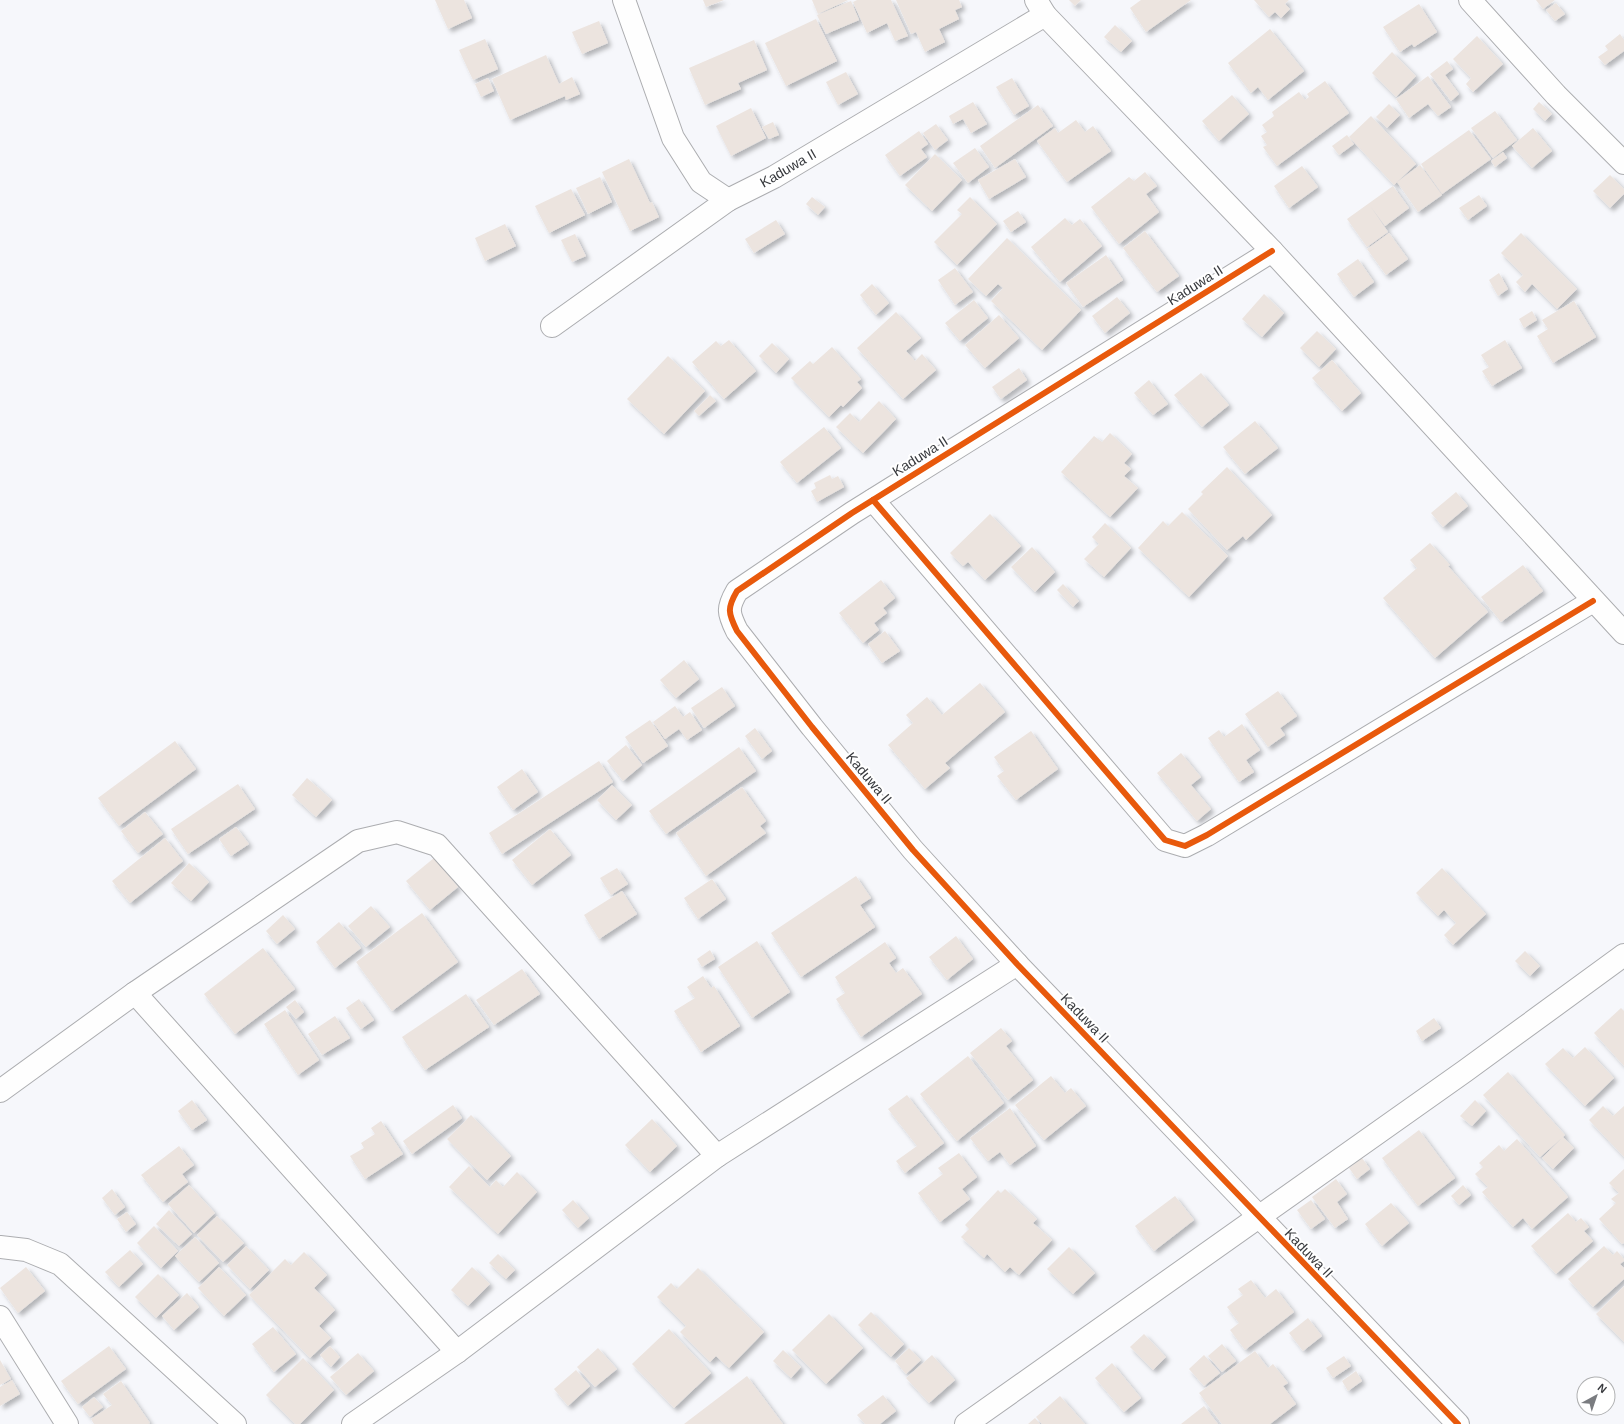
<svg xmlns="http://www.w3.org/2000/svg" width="1624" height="1424" font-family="Arial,sans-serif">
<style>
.building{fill:#ece4df;filter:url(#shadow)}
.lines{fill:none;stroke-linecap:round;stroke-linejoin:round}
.street-casing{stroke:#acadb0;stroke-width:24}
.street{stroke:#fefefe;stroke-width:22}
.cycleway-casing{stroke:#fff;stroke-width:8}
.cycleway{stroke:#e8590c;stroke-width:6}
.labels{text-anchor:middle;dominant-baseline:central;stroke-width:4;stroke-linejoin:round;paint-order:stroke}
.street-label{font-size:14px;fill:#37393d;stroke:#fff}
</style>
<defs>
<filter id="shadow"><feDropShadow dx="3.5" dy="3.5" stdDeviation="2" flood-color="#0004"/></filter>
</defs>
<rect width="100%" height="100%" fill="#f6f7fb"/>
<g class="building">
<polygon points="435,0 464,0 472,18 448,29"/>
<polygon points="703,0 724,0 706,7"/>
<polygon points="812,0 848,0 818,14"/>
<polygon points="857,0 891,0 908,36 895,41 887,23 867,33 853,2"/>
<polygon points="896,0 959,0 962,7 955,10 959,19 939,29 945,42 925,52 916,32 911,34"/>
<polygon points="1069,0 1081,0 1075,6"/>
<polygon points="1141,0 1191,0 1146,32 1130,8"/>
<polygon points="1254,0 1289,0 1285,4 1290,9 1281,18 1275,12 1269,17"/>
<polygon points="1536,0 1555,0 1543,9"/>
<polygon points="851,1 859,20 826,34 817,15"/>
<polygon points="1556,3 1565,14 1555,21 1546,10"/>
<polygon points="1419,4 1437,32 1414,47 1412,44 1400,52 1383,27"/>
<polygon points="816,19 837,61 786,86 765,43"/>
<polygon points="599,21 608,43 582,54 572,32"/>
<polygon points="1115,25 1132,41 1121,52 1104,37"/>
<polygon points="1270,29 1304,71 1268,100 1258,87 1251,93 1228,63"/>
<polygon points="1620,34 1624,40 1624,51 1605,65 1598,57 1608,50 1605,46"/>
<polygon points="1477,36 1503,64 1473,92 1466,84 1471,78 1453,59"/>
<polygon points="485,39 498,69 473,80 459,50"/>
<polygon points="754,40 767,70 738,83 741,89 705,105 689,68"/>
<polygon points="1392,52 1416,76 1396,97 1372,73"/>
<polygon points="546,55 559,84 572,77 580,94 566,100 565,96 510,120 492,79"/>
<polygon points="1447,61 1453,69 1445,75 1459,94 1451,101 1430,74"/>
<polygon points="846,72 858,94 838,105 826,82"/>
<polygon points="1428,76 1451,107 1438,116 1428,104 1409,118 1396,99"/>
<polygon points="488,78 494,91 481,97 475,84"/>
<polygon points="1012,78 1029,106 1014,115 996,87"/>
<polygon points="1325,81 1349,113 1277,166 1263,147 1267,145 1261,136 1267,132 1262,125 1274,116 1272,112 1299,92 1305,100 1309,97 1307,94"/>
<polygon points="1232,95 1249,114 1219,141 1202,121"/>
<polygon points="973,102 987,124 971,133 963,119 953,124 949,116"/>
<polygon points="1539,102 1552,114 1545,121 1533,109"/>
<polygon points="1389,104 1400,115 1387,128 1376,117"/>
<polygon points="1038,105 1053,126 995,168 980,146"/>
<polygon points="751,108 766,138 731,156 716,126"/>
<polygon points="1495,111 1517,140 1493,158 1471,128"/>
<polygon points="1371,116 1416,164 1394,185 1349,137"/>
<polygon points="1076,120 1085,132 1093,126 1111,151 1067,182 1037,141 1055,128 1058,133"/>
<polygon points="773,122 779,135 769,139 762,127"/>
<polygon points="936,124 948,140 935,150 923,133"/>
<polygon points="1533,128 1552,151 1532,168 1512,146"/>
<polygon points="1469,130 1491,159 1442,194 1421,164"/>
<polygon points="919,131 928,144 921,149 927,157 900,176 885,155"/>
<polygon points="1347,135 1354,144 1339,155 1332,146"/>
<polygon points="975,148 989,167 968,183 953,163"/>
<polygon points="1503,152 1507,158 1495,167 1491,161"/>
<polygon points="935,154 962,180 932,211 905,185"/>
<polygon points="629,159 650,203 652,202 659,217 630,231 602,172"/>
<polygon points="1015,159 1026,177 989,199 978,180"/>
<polygon points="1420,165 1442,195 1418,212 1397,182"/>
<polygon points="1302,166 1318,187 1289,208 1274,186"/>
<polygon points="1145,172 1157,186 1146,194 1159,212 1119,244 1091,207 1129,177 1134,181"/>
<polygon points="1610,175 1624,189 1624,194 1610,208 1593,191"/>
<polygon points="600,177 612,202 588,214 576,188"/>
<polygon points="1393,186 1409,208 1385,226 1371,207 1388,232 1367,247 1347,219"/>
<polygon points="571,189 585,215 549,233 535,206"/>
<polygon points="1479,195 1487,206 1468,220 1459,208"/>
<polygon points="812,197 825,207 818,215 806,204"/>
<polygon points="970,197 997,224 957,265 934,242 962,214 957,210"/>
<polygon points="1018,211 1026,222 1011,232 1003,221"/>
<polygon points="1065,218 1072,225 1080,219 1102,246 1060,282 1031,247"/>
<polygon points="776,220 785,234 754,253 745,239"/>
<polygon points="505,224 516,246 485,261 475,238"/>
<polygon points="1145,231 1179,276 1157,292 1123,248"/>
<polygon points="1389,233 1408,259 1386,275 1367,249"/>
<polygon points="1521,233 1577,289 1557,309 1532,284 1525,292 1516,282 1523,275 1501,253"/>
<polygon points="575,234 586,256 572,262 561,240"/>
<polygon points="1007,238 1081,310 1042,350 991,301 1003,288 998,284 986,296 968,279"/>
<polygon points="1106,255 1123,280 1083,307 1066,283"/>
<polygon points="1358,259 1374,282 1354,297 1337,274"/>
<polygon points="955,268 973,292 955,305 938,280"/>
<polygon points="1499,273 1508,289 1498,296 1489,280"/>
<polygon points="872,284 889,303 876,315 860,295"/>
<polygon points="1264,294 1284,313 1262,337 1242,319"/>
<polygon points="1117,297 1130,313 1105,333 1092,316"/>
<polygon points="974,300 988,318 960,341 945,323"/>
<polygon points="1574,301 1596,337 1553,363 1537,336 1548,329 1542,320"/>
<polygon points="1532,311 1537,320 1524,328 1519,319"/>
<polygon points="896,312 921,338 906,351 915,361 922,354 936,370 903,399 857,348"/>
<polygon points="999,315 1019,338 985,368 965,345"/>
<polygon points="1317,331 1336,349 1319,367 1300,348"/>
<polygon points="729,340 756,371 724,399 692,362 716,341 721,346"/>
<polygon points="1505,340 1522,368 1492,386 1482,371 1489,367 1481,355"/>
<polygon points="772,343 789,359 776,373 759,356"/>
<polygon points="832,347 861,379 857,382 862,388 843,407 841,405 829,417 791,378 810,361 813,364"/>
<polygon points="668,356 705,391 664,434 627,399"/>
<polygon points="1332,360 1361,393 1342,411 1312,378"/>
<polygon points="1019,368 1027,380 1001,399 992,387"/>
<polygon points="1201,373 1229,405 1202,427 1174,395"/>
<polygon points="1149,380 1168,404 1153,415 1134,393"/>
<polygon points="710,395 716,401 699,416 694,411"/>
<polygon points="879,401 896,419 863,453 836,427 850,413 859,422"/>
<polygon points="1255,421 1278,448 1245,474 1223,447"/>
<polygon points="824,427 841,448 797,483 780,462"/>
<polygon points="1110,433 1132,454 1124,463 1131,469 1124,476 1138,488 1110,517 1061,472 1094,436 1102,442"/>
<polygon points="1227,467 1272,515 1246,540 1243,536 1227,550 1188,509 1203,494 1201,492"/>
<polygon points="830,475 832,479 838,476 844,487 817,502 811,491 816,488 814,483"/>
<polygon points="1456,492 1468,506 1443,527 1431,513"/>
<polygon points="1182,512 1228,556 1189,597 1138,548 1163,521 1168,526"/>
<polygon points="990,514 1021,546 985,580 968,562 963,566 950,553"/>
<polygon points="1105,523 1131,548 1104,577 1084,559 1099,544 1092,537"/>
<polygon points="1430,543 1450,565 1448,566 1488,612 1435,658 1383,598 1417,568 1410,560"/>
<polygon points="1032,547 1055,572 1035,592 1011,567"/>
<polygon points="1523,565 1543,591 1501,622 1481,597"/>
<polygon points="881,580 895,598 883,608 887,613 874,623 879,630 863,643 839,613"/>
<polygon points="1063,584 1079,601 1073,607 1057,590"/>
<polygon points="885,631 900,651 882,663 868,644"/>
<polygon points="684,660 699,679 676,698 660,680"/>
<polygon points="980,683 1005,712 945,763 950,768 925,789 888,745 913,723 906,715 927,697 942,715"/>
<polygon points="722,687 735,706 704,728 691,708"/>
<polygon points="1278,691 1297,716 1280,728 1285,735 1268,747 1245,714"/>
<polygon points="675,706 683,717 690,712 702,730 687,740 679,729 665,739 653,722"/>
<polygon points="650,720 668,746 643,763 625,737"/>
<polygon points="1242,724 1260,750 1246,760 1254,772 1239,782 1208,738 1219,730 1224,737"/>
<polygon points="755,728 772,751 762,759 745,736"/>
<polygon points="1031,731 1058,769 1016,800 997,776 1004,771 994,757"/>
<polygon points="175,741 196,769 119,826 98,798"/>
<polygon points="626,745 642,765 623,781 607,761"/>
<polygon points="739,747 756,771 666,834 649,811"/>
<polygon points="1181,753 1201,777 1191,785 1211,809 1197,821 1157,773"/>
<polygon points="599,761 613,782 502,854 489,833"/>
<polygon points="522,769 538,792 513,810 497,787"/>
<polygon points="307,778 332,800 316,817 292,795"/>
<polygon points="238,784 255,809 188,854 171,829"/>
<polygon points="612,785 632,805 616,820 597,800"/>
<polygon points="742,787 766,821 760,826 766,833 706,876 676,833"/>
<polygon points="145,812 163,834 138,853 121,831"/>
<polygon points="236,827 249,844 231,856 219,839"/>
<polygon points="550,829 571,855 532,885 512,860"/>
<polygon points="165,838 183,861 130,903 112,881"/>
<polygon points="434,858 458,887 430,910 406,881"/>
<polygon points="189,863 209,882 191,901 171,883"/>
<polygon points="617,868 628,884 611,895 600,878"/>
<polygon points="1442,868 1486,914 1453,945 1444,935 1456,923 1444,910 1438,916 1416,893"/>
<polygon points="856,876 871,898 860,905 875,927 801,977 771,933"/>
<polygon points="712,879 726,899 698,919 684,898"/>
<polygon points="622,891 637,914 599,939 584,915"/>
<polygon points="371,906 390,927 366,947 348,926"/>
<polygon points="422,913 458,962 392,1011 356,962"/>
<polygon points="283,915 295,929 277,944 266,931"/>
<polygon points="339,922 361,948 335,968 316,942"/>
<polygon points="956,936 973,959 947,980 929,957"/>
<polygon points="757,941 790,992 752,1018 718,967"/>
<polygon points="885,942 896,958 889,963 896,973 903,968 922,994 861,1037 836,999 845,993 835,977"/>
<polygon points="263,948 295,989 235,1034 204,994"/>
<polygon points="710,950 715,959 702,967 697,959"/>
<polygon points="1525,951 1540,966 1530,976 1515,961"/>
<polygon points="522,969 540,994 494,1025 476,1000"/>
<polygon points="703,976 711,988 714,986 740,1026 701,1052 674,1011 695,998 687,987"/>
<polygon points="466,994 489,1027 425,1070 402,1037"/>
<polygon points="359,999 374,1020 361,1029 346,1008"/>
<polygon points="295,1000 304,1012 296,1019 286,1007"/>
<polygon points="1621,1008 1624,1011 1624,1066 1594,1033"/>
<polygon points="285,1010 319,1060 298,1075 264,1024"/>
<polygon points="335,1016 350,1038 322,1055 308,1034"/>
<polygon points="1434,1018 1441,1028 1422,1041 1416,1031"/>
<polygon points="1001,1028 1012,1041 1006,1046 1033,1080 1008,1100 970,1053"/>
<polygon points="1585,1047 1614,1078 1585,1106 1545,1064 1563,1048 1573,1058"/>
<polygon points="968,1056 1004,1103 957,1141 920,1094"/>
<polygon points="1508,1072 1565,1135 1563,1137 1574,1148 1553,1169 1542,1158 1562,1138 1540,1157 1483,1095"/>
<polygon points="1051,1076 1065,1093 1071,1088 1086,1106 1044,1140 1015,1105"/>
<polygon points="907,1095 944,1143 905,1173 896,1161 917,1146 888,1109"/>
<polygon points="192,1100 207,1120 192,1130 178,1111"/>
<polygon points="1475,1100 1486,1111 1472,1126 1460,1116"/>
<polygon points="453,1105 462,1118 412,1154 403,1141"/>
<polygon points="1603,1106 1613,1116 1624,1106 1624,1157 1589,1120"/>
<polygon points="1010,1108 1036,1146 1010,1165 1000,1152 988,1161 970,1138"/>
<polygon points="471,1115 511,1156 487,1180 447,1139"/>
<polygon points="652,1119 677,1146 650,1172 625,1145"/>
<polygon points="381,1121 403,1154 365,1179 350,1156 364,1148 361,1143 375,1134 371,1128"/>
<polygon points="1419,1130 1455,1178 1418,1206 1382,1158"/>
<polygon points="1517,1139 1568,1197 1532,1229 1523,1218 1513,1227 1482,1192 1488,1187 1475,1174 1483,1167 1479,1163 1499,1145 1504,1151"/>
<polygon points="179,1146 194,1165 182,1174 188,1182 163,1202 141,1175"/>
<polygon points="959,1153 977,1177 962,1189 970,1199 940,1222 918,1193 943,1174 938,1168"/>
<polygon points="1362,1158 1370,1169 1357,1179 1349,1168"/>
<polygon points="469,1166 490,1187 496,1180 503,1187 517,1172 537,1192 498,1234 449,1187"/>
<polygon points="1624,1169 1624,1243 1622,1244 1599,1219 1616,1203 1611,1199 1619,1193 1609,1183"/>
<polygon points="1336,1179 1347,1194 1337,1202 1348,1219 1335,1228 1312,1197"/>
<polygon points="189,1185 215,1213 194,1233 168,1204"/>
<polygon points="1463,1185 1471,1195 1459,1205 1451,1196"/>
<polygon points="112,1189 125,1207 115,1215 102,1198"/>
<polygon points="1005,1189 1037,1219 1033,1223 1052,1240 1019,1275 1010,1267 1005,1272 987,1254 984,1258 961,1237 969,1229 965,1225 998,1190 1001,1193"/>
<polygon points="1175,1196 1194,1220 1154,1251 1135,1226"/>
<polygon points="573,1200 589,1218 578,1228 562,1210"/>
<polygon points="1311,1200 1325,1219 1311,1229 1297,1210"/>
<polygon points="1391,1203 1409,1223 1382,1246 1365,1224"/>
<polygon points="169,1210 192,1234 179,1246 156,1224"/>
<polygon points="127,1212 136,1224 126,1232 117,1219"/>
<polygon points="1568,1213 1576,1222 1581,1218 1589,1227 1584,1231 1593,1241 1556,1274 1531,1246"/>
<polygon points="217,1216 244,1243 223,1262 197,1235"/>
<polygon points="154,1226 178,1251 161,1268 137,1243"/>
<polygon points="195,1237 219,1263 199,1282 175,1256"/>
<polygon points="246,1246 269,1270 250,1289 227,1265"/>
<polygon points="1604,1246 1613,1255 1617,1251 1624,1259 1624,1261 1620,1264 1624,1268 1624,1279 1593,1307 1568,1279"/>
<polygon points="1069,1247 1095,1273 1073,1294 1047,1269"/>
<polygon points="130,1250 143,1264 119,1287 105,1272"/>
<polygon points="304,1252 327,1275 314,1288 335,1310 319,1326 331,1338 310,1358 249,1295 285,1259 291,1265"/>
<polygon points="498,1254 515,1270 506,1279 489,1263"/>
<polygon points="26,1267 45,1291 18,1313 0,1288"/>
<polygon points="219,1267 246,1295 224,1316 198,1288"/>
<polygon points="472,1267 490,1284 468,1306 451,1290"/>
<polygon points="698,1268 764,1332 729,1368 716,1356 710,1362 680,1332 686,1326 657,1297 671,1283 677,1289"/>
<polygon points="158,1274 179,1295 156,1318 135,1297"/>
<polygon points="1251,1280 1265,1298 1276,1289 1294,1312 1245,1350 1230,1330 1239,1323 1227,1307 1243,1295 1238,1289"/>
<polygon points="1624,1286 1624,1342 1596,1314"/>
<polygon points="187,1293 199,1307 174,1330 162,1316"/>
<polygon points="871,1312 904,1344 891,1357 858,1325"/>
<polygon points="829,1314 863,1348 826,1384 792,1350"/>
<polygon points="1308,1318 1322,1336 1303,1351 1289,1333"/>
<polygon points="273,1327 296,1354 274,1372 252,1344"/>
<polygon points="669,1329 711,1373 674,1408 632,1364"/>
<polygon points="1144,1334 1166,1357 1153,1370 1130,1347"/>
<polygon points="1222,1344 1236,1361 1222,1372 1208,1356"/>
<polygon points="109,1346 126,1369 78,1404 61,1381"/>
<polygon points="330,1346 340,1357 331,1367 320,1355"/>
<polygon points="598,1348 617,1369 595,1387 577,1367"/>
<polygon points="909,1348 921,1360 906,1374 895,1361"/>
<polygon points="783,1350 801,1367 791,1378 773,1361"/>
<polygon points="1255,1351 1268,1368 1273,1364 1288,1383 1283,1386 1296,1404 1270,1424 1222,1424 1199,1393"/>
<polygon points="358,1353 374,1371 346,1395 330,1377"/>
<polygon points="932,1355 955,1380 929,1403 906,1378"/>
<polygon points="1204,1355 1220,1373 1204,1386 1189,1369"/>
<polygon points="1344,1356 1351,1366 1333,1378 1326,1368"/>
<polygon points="303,1358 334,1390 300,1424 295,1424 266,1395"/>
<polygon points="0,1360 11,1379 0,1385"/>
<polygon points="1112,1363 1141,1398 1124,1412 1095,1378"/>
<polygon points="576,1370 590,1386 568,1406 554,1389"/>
<polygon points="1356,1371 1362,1381 1348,1391 1342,1381"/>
<polygon points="747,1376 783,1424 684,1424"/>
<polygon points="12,1380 20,1394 0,1406 0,1387"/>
<polygon points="121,1381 150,1423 148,1424 94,1424 91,1419 112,1405 103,1394"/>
<polygon points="883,1395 896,1411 880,1424 865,1424 857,1415"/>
<polygon points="1060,1396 1085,1424 1042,1424 1036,1417"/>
<polygon points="94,1397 103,1407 90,1417 82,1407"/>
<polygon points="1204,1406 1218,1424 1181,1424"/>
<polygon points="1035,1418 1040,1424 1028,1424"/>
</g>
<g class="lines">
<defs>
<g id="street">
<polyline points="624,0 673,138 701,182 728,200 774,177 1045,15"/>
<polyline points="1036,0 1045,15 1272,251 1624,633"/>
<polyline points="1470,0 1556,95 1624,163"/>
<path d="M1272,251L852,513L737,591C727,608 728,613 737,631L812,727L913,850L1017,964L1458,1424"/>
<polyline points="552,326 728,200"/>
<polyline points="873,500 1165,840 1185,846 1207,835 1593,601"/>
<polyline points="135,993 457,1352"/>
<polyline points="0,1091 135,993 358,841 397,832 437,845 717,1156"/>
<polyline points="0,1247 26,1250 60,1264 235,1424"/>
<polyline points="0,1317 67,1424"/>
<polyline points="353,1424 457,1352 717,1156 1017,964"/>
<polyline points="966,1424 1465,1071 1624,955"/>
</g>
</defs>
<use href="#street" class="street-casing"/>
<use href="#street" class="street"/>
<defs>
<g id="cycleway">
<path d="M1272,251L852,513L737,591C727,608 728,613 737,631L812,727L913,850L1017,964L1458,1424"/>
<polyline points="873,500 1165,840 1185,846 1207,835 1593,601"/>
</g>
</defs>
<use href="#cycleway" class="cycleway-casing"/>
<use href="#cycleway" class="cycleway"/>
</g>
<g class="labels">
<g class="street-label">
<text transform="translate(788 168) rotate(-30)">Kaduwa II</text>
<text transform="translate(1195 285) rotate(-32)">Kaduwa II</text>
<text transform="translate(920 456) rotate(-32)">Kaduwa II</text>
<text transform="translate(869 778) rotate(50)">Kaduwa II</text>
<text transform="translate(1085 1018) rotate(46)">Kaduwa II</text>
<text transform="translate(1309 1253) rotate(46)">Kaduwa II</text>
</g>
</g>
<g transform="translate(1596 1396) rotate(40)"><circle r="19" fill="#ffffff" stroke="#afb0b1"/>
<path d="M0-3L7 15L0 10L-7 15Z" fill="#7a7c80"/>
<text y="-6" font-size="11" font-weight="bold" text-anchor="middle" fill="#37393d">N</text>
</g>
</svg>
